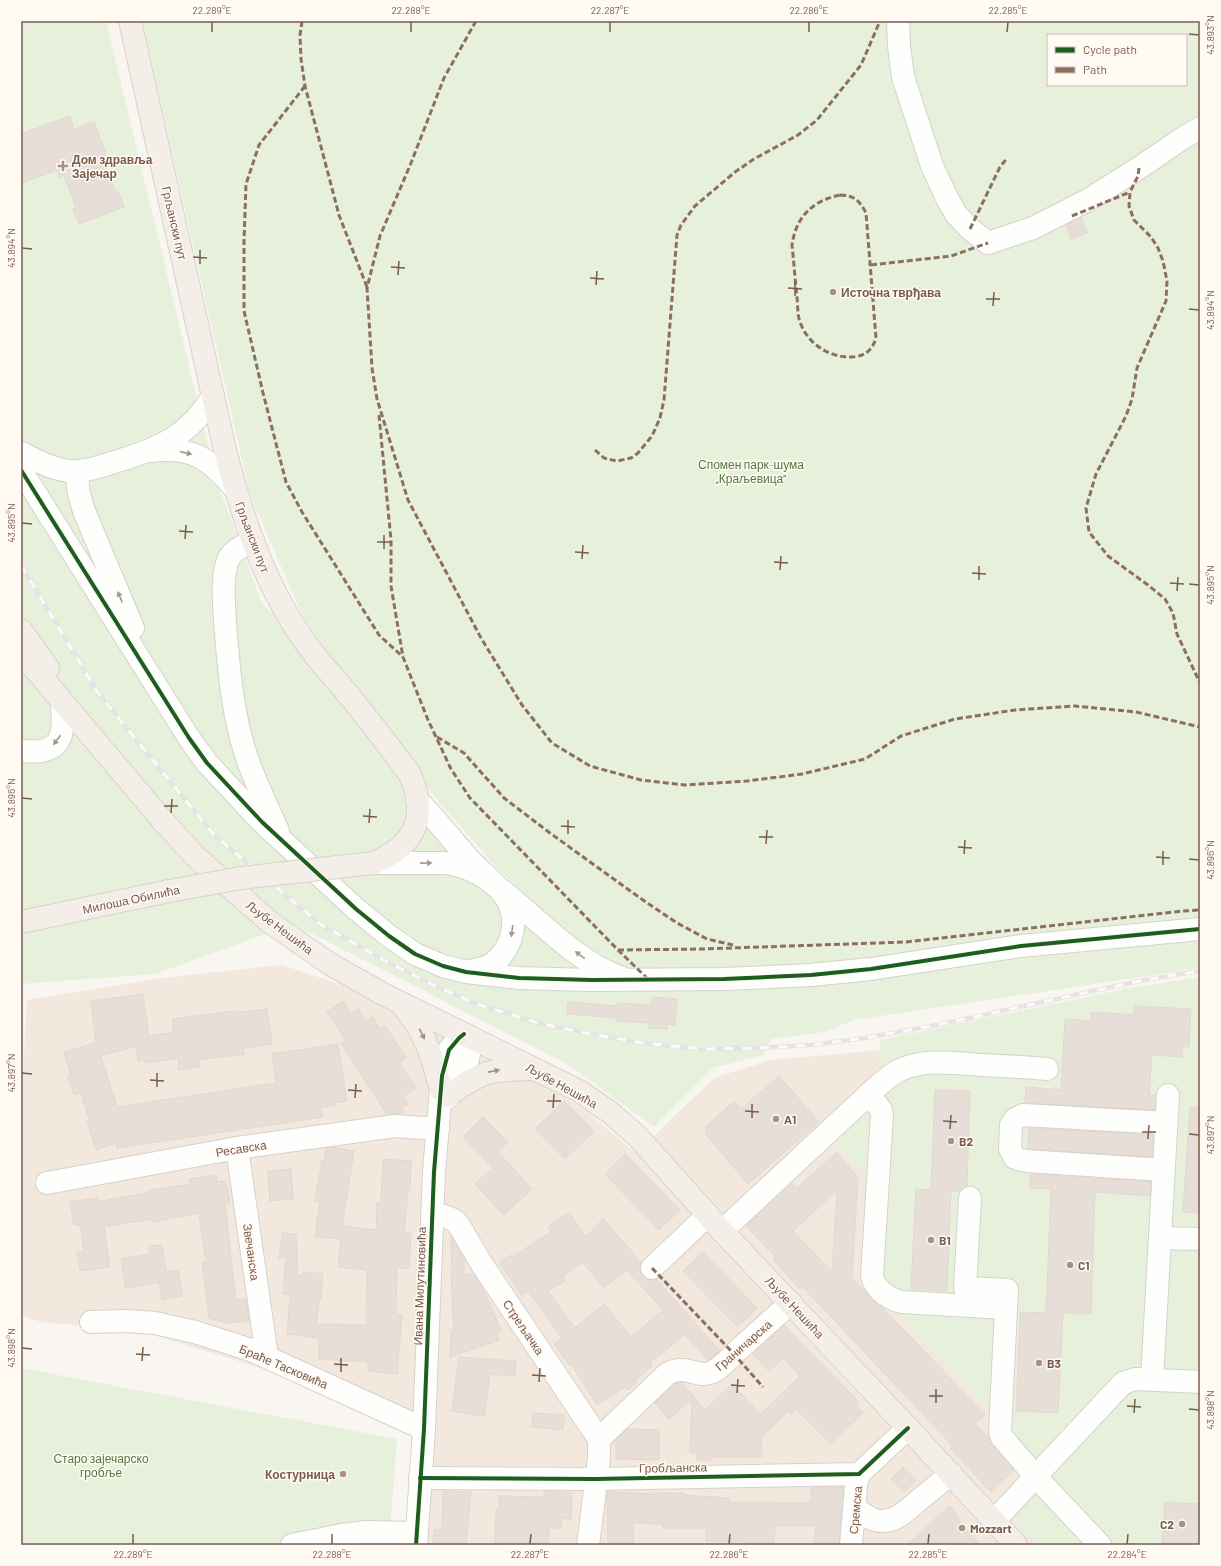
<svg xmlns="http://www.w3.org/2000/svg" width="1221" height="1566" font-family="Barlow,sans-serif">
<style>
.residential{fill:#f2e8de}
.green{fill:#e7f0db;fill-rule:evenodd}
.building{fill:#e6ded7;stroke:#e2d8d2;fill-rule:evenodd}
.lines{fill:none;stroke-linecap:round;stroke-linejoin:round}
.minor-casing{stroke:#d7d1cb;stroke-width:24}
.major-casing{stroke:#dad1cc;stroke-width:24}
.minor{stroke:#fefefd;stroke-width:22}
.major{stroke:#f3eee8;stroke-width:22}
.rail-casing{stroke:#e6e3e7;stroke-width:4.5}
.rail{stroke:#fffaf3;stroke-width:3;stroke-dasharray:9;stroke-linecap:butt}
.major-bridge-casing{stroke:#dad1cc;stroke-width:24;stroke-linecap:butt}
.major-bridge{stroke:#f3eee8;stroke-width:22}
.quiet{stroke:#8d6e63;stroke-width:3;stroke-dasharray:6 3;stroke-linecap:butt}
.cycleway-casing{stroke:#fffaf3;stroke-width:6}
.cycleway{stroke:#1b5e20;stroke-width:4}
.oneway{fill:#a8958b}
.oneway2{fill:#a48f83}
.ticks{fill:none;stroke:#7a5c4d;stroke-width:1.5}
.poi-dot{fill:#a69286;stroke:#fffaf3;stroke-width:1.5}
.labels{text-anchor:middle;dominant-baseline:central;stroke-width:3;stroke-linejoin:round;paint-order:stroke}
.poi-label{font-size:12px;font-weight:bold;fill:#7a5c4d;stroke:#fffaf3;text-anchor:start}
.street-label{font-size:12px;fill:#7a5c4d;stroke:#fffaf3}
.park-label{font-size:12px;fill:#537a41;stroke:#fffaf3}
.neatline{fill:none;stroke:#7a5c4d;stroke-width:1.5}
.ticks-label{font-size:10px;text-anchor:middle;fill:#7a5c4d}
</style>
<rect width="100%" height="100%" fill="#f9f5f0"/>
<polygon class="residential" points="282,965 354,989 543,1084 587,1112 636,1153 714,1078 770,1060 904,1048 1200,1545 407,1545 414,1432 284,1375 137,1330 41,1322 21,1316 21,1117 27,1000 162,978"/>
<g class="green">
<path d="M21,21H106L217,482L261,601L530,924L575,940L499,870L432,794L303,617L250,494L142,21H1200V968L854,1020L824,1032L771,1039L763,1055L713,1068L654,1127L569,1065L293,924L155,974L21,984ZM1048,35H1186V85H1048Z"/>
<polygon points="1200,977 1200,1545 1037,1545 1014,1519 1053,1483 867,1279 875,1169 858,1169 829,1141 878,1078 880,1040 1125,989"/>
<polygon points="21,1368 397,1439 389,1545 21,1545"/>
</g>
<g class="building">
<polygon points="70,116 74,129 94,122 108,160 104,161 115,192 118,191 124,207 79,224 73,209 76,208 64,175 59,177 57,170 21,183 21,134"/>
<polygon points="1081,218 1087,233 1071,239 1066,225"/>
<polygon points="143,994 149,1036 174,1032 172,1019 235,1011 235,1013 267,1009 272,1044 243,1048 244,1054 199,1060 200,1067 179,1070 178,1058 145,1063 145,1060 138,1061 136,1046 101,1056 117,1107 276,1083 272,1054 338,1044 347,1101 335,1103 335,1105 321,1107 323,1117 117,1148 116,1143 96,1150 87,1121 89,1120 81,1093 74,1095 68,1076 71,1075 64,1052 96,1043 91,1001"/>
<polygon points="652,997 677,999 675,1025 667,1024 667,1029 649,1028 649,1023 616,1021 616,1018 567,1014 568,1002 617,1006 617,1003 652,1005"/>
<polygon points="343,1001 351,1014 358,1009 366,1021 372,1017 380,1029 385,1026 406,1058 399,1063 416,1088 403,1096 408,1104 402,1108 404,1111 400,1114 387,1115 341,1043 347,1042 327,1012"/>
<polygon points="1134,1006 1191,1009 1189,1047 1183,1046 1182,1057 1152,1055 1149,1095 1155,1096 1155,1110 1025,1103 1026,1087 1061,1090 1065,1019 1091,1021 1091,1012 1134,1015"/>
<polygon points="779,1076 819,1122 748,1184 707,1136 705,1131 706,1127 734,1101 741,1109"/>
<polygon points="935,1090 970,1091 967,1186 960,1191 951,1191 947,1291 911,1289 916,1189 931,1190"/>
<polygon points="564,1101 594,1131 565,1159 535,1129"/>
<polygon points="1190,1107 1200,1107 1200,1213 1183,1212"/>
<polygon points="483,1117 508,1142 498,1152 532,1189 504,1215 475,1184 493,1168 463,1137"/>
<polygon points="1029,1128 1153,1135 1152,1157 1028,1149"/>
<polygon points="332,1147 354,1151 342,1226 377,1230 376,1203 381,1203 383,1159 411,1161 410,1190 408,1190 404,1232 411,1233 409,1269 397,1268 396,1314 402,1315 397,1374 368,1371 368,1362 319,1359 319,1338 287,1334 290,1295 283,1294 286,1258 279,1258 282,1233 296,1234 298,1275 303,1275 303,1272 323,1274 321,1298 320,1298 316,1324 366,1325 367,1270 338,1267 341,1239 315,1237 320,1201 315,1202 322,1160 325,1160 326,1148"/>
<path d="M837,1152L858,1178L852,1277L871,1299L882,1308L910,1336L985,1415L975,1424L989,1438L991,1444L1014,1470L991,1492L950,1448L953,1446L803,1287L800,1289L773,1260L776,1257L746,1226L792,1183L797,1188ZM837,1190L832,1272L793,1231Z"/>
<polygon points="625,1154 680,1210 659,1230 605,1174"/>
<polygon points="291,1169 293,1199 270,1201 268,1171"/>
<polygon points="1031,1174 1151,1182 1150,1196 1095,1192 1091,1314 1063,1313 1058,1413 1016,1411 1020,1312 1046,1313 1051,1189 1030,1188"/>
<polygon points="216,1175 217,1182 226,1181 230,1204 225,1204 236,1300 246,1299 249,1321 228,1323 209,1318 202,1263 206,1262 199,1213 153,1222 152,1219 104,1227 110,1267 80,1271 77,1252 84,1251 80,1225 74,1225 70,1202 97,1198 97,1202 148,1193 147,1191 190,1184 189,1179"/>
<path d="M569,1212L586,1237L603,1219L641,1262L640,1271L643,1276L649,1280L656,1279L720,1351L708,1360L685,1334L650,1363L652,1366L635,1380L637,1382L628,1390L625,1387L597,1405L572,1365L570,1366L554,1344L562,1338L528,1291L522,1296L501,1266V1261L511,1255L512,1257L551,1232L548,1227ZM583,1262L603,1288L627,1270L663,1310L631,1337L604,1304L575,1328L548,1291L565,1281L563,1276Z"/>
<polygon points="451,1237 464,1259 464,1275 473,1274 480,1284 493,1311 501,1331 496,1333 499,1340 450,1357 451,1330 454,1331 452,1308 453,1307 451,1275 452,1275"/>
<polygon points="162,1245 166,1272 178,1270 183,1296 162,1300 159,1282 126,1288 121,1259 150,1254 149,1246"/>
<polygon points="703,1252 757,1308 738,1327 683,1271"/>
<polygon points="784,1325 859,1402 856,1406 863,1413 831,1444 796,1409 791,1414 788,1411 761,1438 762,1457 712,1457 712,1460 697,1460 697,1453 690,1452 692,1399 669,1419 655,1403 675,1384 681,1382 705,1410 732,1384 761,1414 800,1376 783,1358 769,1371 753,1354"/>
<polygon points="459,1357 516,1361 515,1376 490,1374 484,1416 452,1411"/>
<polygon points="533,1413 565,1415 563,1430 532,1427"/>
<polygon points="627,1429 659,1430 659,1460 616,1459 616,1440"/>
<polygon points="903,1467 916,1480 904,1492 891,1479"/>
<polygon points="811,1487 843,1487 839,1545 814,1545 816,1526 775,1526 774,1545 746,1545 746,1542 706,1541 706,1528 663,1528 663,1524 634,1523 633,1545 608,1545 607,1492 654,1494 654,1493 683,1493 683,1495 729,1498 728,1502 811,1503"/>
<polygon points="443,1491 471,1492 466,1545 432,1545 434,1529 442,1530"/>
<polygon points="544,1491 572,1493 571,1519 562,1518 561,1528 549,1528 549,1545 495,1543 496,1510 499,1510 499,1496 544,1497"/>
<polygon points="1165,1502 1200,1504 1200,1545 1162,1545"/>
<polygon points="949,1506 958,1516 957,1518 980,1545 907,1545"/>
</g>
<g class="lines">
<defs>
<g id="minor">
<polyline points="898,21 899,46 903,77 932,166 948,200 956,214 970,229 988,243 1033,228 1088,200 1139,168 1183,138 1200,128"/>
<path d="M151,451C191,446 210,458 235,489"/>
<path d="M21,453C38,461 57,472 76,471C90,471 104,465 118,461C160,448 189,436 213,396"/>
<polyline points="21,470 189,738 207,763 262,822 356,909 389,936 415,954 443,966 466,972 519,978 592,980 724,979 811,975 871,969 1021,946 1200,929"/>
<polyline points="76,471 79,494 84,511 133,628"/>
<path d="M253,540C245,545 234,549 229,558C221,574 224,603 225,621C228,660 231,700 241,738C249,770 265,801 278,831"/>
<path d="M21,751C27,751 34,752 40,751C67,748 63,722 62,703"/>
<path d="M417,800C436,819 452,840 470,860C483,874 503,888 510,906C519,929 508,956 487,967C481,969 475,970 469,971"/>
<path d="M373,863H444C471,865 489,880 510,897C541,923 582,965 620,977"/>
<path d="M869,1094C878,1086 887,1077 898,1071C923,1058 955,1063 982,1065C1004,1066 1025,1067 1047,1069"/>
<path d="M448,1097C461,1078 472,1060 470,1037"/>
<polyline points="237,1148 267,1357"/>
<polyline points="1164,1170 1026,1161 1015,1158 1010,1149 1011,1125 1015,1119 1023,1115 1166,1123"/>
<polyline points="47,1183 237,1148 395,1126 438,1129"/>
<polyline points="970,1198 965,1288 1007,1290 1000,1430 1001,1436 1036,1477 1100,1545"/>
<polyline points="432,1214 444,1216 454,1220 460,1227 481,1263 599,1439 599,1458 588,1545"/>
<path d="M722,1231L869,1094L881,1110L882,1115L872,1276C875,1290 889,1299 902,1302L1006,1308"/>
<polyline points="1160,1238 1200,1239"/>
<polyline points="652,1268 708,1215"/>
<polyline points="91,1322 126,1321 155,1323 195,1332 251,1350 424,1429"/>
<polyline points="1152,1379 1168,1095"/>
<path d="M599,1439L668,1373C688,1364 696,1378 710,1373C719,1370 729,1359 736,1352C754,1336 772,1319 791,1303"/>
<polyline points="420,1478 595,1479 859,1474 908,1428"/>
<path d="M855,1507C859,1512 865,1515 870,1518C890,1528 905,1512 919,1500C930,1491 940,1483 951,1474"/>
<polyline points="994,1521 1123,1383 1135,1379 1200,1382"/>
<polyline points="292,1545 342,1535 366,1532 416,1533"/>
<polyline points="416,1545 424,1429 434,1172 442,1076 449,1050 459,1038 464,1034"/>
<polyline points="851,1545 856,1486 859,1474"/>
</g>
<g id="major">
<path d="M130,21L224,446C241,513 263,582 303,639C317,660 335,678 351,698C371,722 390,748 409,773C429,815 416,846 373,863"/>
<polyline points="21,630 48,668"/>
<polyline points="21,656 34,668 163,821 195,856 217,876 271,923 330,964 383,994 579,1091 611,1113 638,1137 722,1231 908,1428 1016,1545"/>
<polyline points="21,922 169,891"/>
<path d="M402,1005C407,1011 413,1018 417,1025C429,1045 435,1068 441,1090"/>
<path d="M448,1096C481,1071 490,1070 531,1069"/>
</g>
</defs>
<use href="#minor" class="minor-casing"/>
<use href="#major" class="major-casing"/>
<use href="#minor" class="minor"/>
<use href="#major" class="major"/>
<defs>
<polyline id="rail" points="21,565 98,693 214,835 320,924 389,963 433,985 474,1003 538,1023 591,1034 644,1043 702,1049 759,1048 812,1045 865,1038 937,1025 1144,980 1200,971"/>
</defs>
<use href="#rail" class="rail-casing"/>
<use href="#rail" class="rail"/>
<defs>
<polyline id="major-bridge" points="169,891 241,878 373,863"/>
</defs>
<use href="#major-bridge" class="major-bridge-casing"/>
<use href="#major-bridge" class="major-bridge"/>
<g class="quiet">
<polyline points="302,21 300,35 301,59 305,86 339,215 367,287"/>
<polyline points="476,21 444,78 411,163 380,236 367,288 372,368 377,399 408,500 481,638 522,705 552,743 590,766 641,780 685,785 747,781 802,774 865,759 901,736 955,719 1015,710 1075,706 1136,712 1200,727"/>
<polyline points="305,86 259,145 246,184 244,241 244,311 263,393 286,482 302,512 379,635 403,657"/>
<polyline points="1139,168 1138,176 1130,192 1129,206 1134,220 1151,237 1158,248 1163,261 1167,281 1166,301 1137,368 1132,399 1126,416 1096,474 1086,508 1089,532 1108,556 1148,585 1165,599 1173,613 1177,634 1200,683"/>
<path d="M840,195C854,195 860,201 866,213L876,338C872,351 865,356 852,357C829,358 807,343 800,322C797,314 798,305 797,297C795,280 794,263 792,245C796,217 812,201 840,195Z"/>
<polyline points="1072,216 1130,192"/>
<polyline points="970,229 1000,167 1007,158"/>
<polyline points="871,265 951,256 988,243"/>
<polyline points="379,415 391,540 391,586 403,657 428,720 451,769 470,798 618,950 648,979"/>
<polyline points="595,450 604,458 617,461 631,458 638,453 652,436 660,418 664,400 677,235 681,225 695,206 735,172 754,159 798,135 817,120 861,65 880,21"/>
<polyline points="437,737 464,753 504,798 550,833 640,898 677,923 707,939 733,945"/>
<polyline points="618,950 702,949 906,942 1183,911 1200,910"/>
<polyline points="652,1268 734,1354 763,1387"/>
</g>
<defs>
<g id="cycleway">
<polyline points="21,470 189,738 207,763 262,822 356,909 389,936 415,954 443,966 466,972 519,978 592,980 724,979 811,975 871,969 1021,946 1200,929"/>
<polyline points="420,1478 595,1479 859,1474 908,1428"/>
<polyline points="416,1545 424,1429 434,1172 442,1076 449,1050 459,1038 464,1034"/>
</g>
</defs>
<use href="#cycleway" class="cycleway-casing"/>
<use href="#cycleway" class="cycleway"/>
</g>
<defs><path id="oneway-solid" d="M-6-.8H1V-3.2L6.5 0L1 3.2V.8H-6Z"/></defs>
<g class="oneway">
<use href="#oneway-solid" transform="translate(186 453) rotate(13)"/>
<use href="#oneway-solid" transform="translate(120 597) rotate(-113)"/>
<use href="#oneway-solid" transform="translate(57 740) rotate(127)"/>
<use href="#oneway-solid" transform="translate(426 863) rotate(-1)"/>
<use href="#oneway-solid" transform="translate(512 931) rotate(98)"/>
<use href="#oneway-solid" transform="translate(580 955) rotate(-143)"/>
</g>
<g class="oneway2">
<use href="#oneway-solid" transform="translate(422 1034) rotate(64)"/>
<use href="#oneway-solid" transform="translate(494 1071) rotate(-11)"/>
</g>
<path class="ticks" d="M212,32V22M411,32V22M610,32V22M809,32V22M1007,32L1008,22M1189,34L1199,35M22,248L32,249M193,257L207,258M200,264V250M391,267L405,268M398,275L399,261M590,278L604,279M596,285L597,271M788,288L802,289M795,296V282M986,299H1000M993,306L994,292M1189,309L1199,310M22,523L32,524M179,531L193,532M185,539L186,525M377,542H391M384,549V535M575,552L589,553M582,559L583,545M774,562L788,563M780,570L781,556M972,573L986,574M979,580V566M1170,583L1184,584M1189,584L1199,585M1177,591L1178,577M22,798L32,799M164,806H178M171,813L172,799M363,816L377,817M369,823L370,809M561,826L575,827M568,834V820M759,837H773M766,844L767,830M958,847L972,848M964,854L965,840M1156,857L1170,858M1189,859L1199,860M1163,865V851M22,1073L32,1074M150,1080L164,1081M157,1087V1073M348,1090L362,1091M355,1098L356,1084M547,1101H561M553,1108L554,1094M745,1111L759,1112M752,1118V1104M943,1121L957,1122M950,1129L951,1115M1142,1132H1156M1189,1134L1199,1135M1148,1139L1149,1125M22,1348L32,1349M136,1354L150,1355M142,1361L143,1347M334,1364L348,1365M341,1372V1358M532,1375L546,1376M539,1382L540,1368M731,1385L745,1386M737,1393L738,1379M929,1396H943M936,1403V1389M1127,1406L1141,1407M1189,1409L1199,1410M1134,1413L1135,1399M133,1544V1534M332,1544V1534M530,1544L531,1534M729,1544L730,1534M928,1544L929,1534M1127,1544L1128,1534"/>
<g class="poi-dot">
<path d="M61 160h4v4h4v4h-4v4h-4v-4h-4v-4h4z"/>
<circle cx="833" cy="292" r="4"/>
<circle cx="776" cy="1119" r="4"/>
<circle cx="951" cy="1141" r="4"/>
<circle cx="931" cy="1240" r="4"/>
<circle cx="1070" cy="1265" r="4"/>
<circle cx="1039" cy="1363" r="4"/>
<circle cx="343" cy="1474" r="4"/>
<circle cx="1182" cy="1524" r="4"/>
<circle cx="962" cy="1528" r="4"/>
</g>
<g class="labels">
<g class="poi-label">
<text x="72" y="159">Дом здравља<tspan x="72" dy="14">Зајечар</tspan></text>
<text x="841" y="292">Источна тврђава</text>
<text x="784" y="1119">A1</text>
<text x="959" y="1141">B2</text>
<text x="939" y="1240">B1</text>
<text x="1078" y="1265">C1</text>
<text x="1047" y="1363">B3</text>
<text x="335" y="1474" text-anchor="end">Костурница</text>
<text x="1174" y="1524" text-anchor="end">C2</text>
<text x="970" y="1528">Mozzart</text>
</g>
<g class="street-label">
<text transform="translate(175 223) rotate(77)">Грљански пут</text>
<text transform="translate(253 537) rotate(69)">Грљански пут</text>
<text transform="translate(131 899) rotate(-12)">Милоша Обилића</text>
<text transform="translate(280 927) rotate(37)">Љубе Нешића</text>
<text transform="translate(562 1085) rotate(29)">Љубе Нешића</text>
<text transform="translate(241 1148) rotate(-9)">Ресавска</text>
<text transform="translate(252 1252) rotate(82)">Звечанска</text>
<text transform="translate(419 1286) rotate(-88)">Ивана Милутиновића</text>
<text transform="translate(795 1307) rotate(47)">Љубе Нешића</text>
<text transform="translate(524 1327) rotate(56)">Стрељачка</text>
<text transform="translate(743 1345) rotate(-41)">Граничарска</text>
<text transform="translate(284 1366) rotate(23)">Браће Тасковића</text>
<text transform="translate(673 1467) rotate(-1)">Гробљанска</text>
<text transform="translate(855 1510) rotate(-85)">Сремска</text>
</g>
<g class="park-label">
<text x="751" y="464">Спомен парк-шума<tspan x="751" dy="14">„Краљевица”</tspan></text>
<text x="101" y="1458">Старо зајечарско<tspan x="101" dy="14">гробље</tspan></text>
</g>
</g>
<rect width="1221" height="1566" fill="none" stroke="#fffaf3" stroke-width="44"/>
<rect x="1047" y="34" width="140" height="52" fill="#fffaf3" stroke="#cabbb1"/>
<rect x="1055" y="47" width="20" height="6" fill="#1b5e20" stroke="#cabbb1"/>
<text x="1083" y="54" font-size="12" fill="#7a5c4d">Cycle path</text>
<rect x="1055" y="67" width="20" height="6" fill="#8d6e63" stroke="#cabbb1"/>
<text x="1083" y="74" font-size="12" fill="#7a5c4d">Path</text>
<rect x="22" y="22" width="1177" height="1522" class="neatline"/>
<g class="ticks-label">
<text x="212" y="14">22.289°E</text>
<text x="411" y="14">22.288°E</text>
<text x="610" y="14">22.287°E</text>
<text x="809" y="14">22.286°E</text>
<text x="1008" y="14">22.285°E</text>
<text transform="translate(1210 35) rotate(-90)" y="4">43.893°N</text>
<text transform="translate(11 248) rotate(-90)" y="4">43.894°N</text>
<text transform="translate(1210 310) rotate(-90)" y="4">43.894°N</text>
<text transform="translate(11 523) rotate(-90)" y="4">43.895°N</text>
<text transform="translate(1210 585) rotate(-90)" y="4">43.895°N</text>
<text transform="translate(11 798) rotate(-90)" y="4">43.896°N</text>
<text transform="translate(1210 860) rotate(-90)" y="4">43.896°N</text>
<text transform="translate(11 1073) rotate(-90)" y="4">43.897°N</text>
<text transform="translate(1210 1135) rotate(-90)" y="4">43.897°N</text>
<text transform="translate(11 1348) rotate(-90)" y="4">43.898°N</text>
<text transform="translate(1210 1410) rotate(-90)" y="4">43.898°N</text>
<text x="133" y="1558">22.289°E</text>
<text x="332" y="1558">22.288°E</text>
<text x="530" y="1558">22.287°E</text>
<text x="729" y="1558">22.286°E</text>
<text x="928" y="1558">22.285°E</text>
<text x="1127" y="1558">22.284°E</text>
</g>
</svg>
